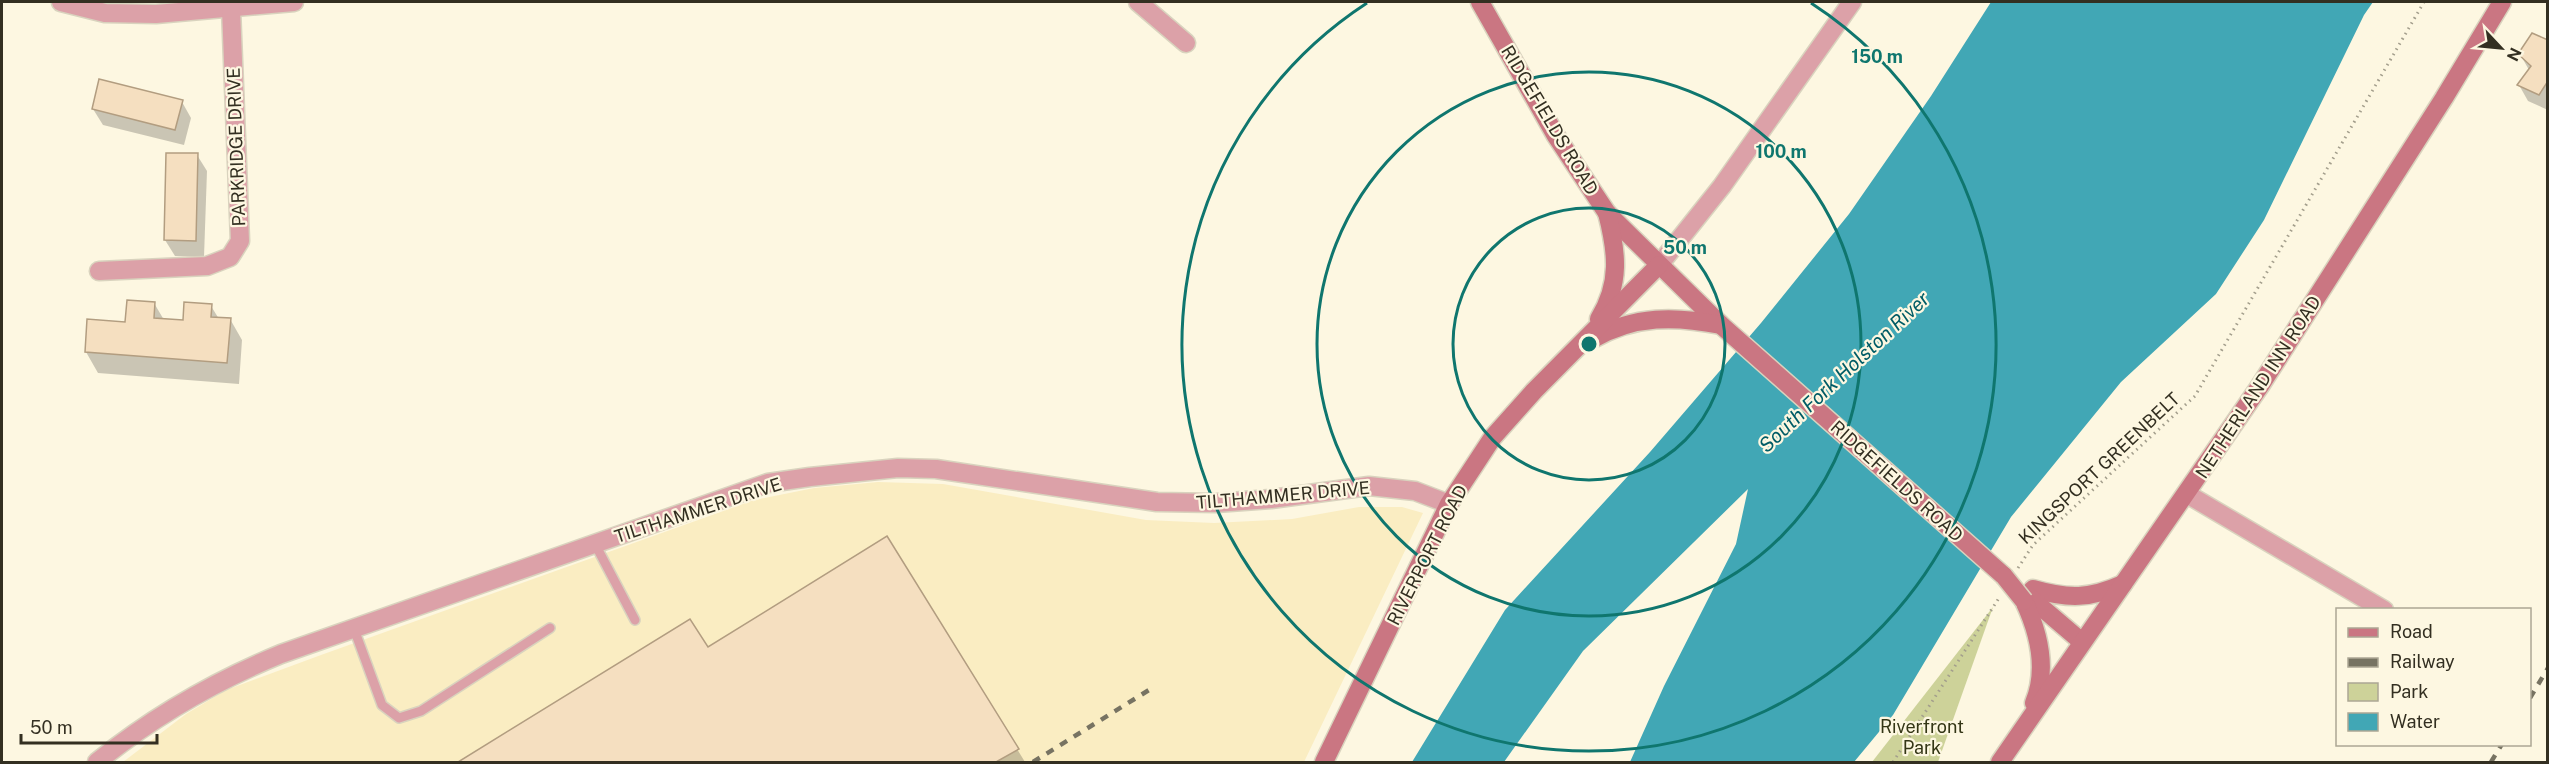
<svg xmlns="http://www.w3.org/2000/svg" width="2549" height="764" font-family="'Public Sans',sans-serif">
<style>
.built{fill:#faedc2}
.green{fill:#cdd299}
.water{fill:#41a7b5}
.shadow{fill:#0003}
.building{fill:#f5dfc0;stroke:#b29d80;stroke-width:1.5}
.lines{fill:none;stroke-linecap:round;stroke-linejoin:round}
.lane-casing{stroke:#d9d3be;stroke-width:12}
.street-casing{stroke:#d9d3be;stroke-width:21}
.secondary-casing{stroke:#d9d3be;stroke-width:21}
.path{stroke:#a39e8c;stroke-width:3;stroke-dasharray:1.5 4.5;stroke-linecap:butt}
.lane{stroke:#dca1a8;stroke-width:9}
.street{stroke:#dca1a8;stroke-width:18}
.secondary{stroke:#ca7682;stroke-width:18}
.rail{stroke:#777362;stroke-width:4.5;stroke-dasharray:8 8;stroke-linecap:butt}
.secondary-bridge-casing{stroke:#d9d3be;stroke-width:21;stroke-linecap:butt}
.secondary-bridge{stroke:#ca7682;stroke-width:18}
.ring{fill:none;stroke:#0f766e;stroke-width:3}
.labels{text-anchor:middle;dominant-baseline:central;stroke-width:4.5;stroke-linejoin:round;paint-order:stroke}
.street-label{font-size:18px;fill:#332f21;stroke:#fdf7e1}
.park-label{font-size:18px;fill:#343616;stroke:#fdf7e1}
.water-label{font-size:20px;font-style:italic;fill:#005c66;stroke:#fdf7e1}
.centre{fill:#0f766e;stroke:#fdf7e1;stroke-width:3}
.ring-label{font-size:18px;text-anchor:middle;font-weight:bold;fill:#0f766e;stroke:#fdf7e1;stroke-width:4.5;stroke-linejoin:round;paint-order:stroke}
</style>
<rect width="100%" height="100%" fill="#fdf7e1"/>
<polygon class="built" points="878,482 943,484 1146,520 1214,523 1292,519 1359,507 1402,507 1423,513 1304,762 123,762 186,714 226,690 321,655 754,500 814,488"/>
<polygon class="green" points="1993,607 1938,762 1872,762"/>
<polygon class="water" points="1991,2 2373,2 2364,15 2264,220 2216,294 2121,382 2011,517 1893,715 1854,762 1630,762 1664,686 1736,544 1748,489 1583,651 1504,762 1412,762 1505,610 1650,452 1761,323 1849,214 1931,96"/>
<g class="shadow">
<polygon points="2548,42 2548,110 2528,101 2519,85 2529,70 2520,54"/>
<polygon points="182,102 191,118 184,145 103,125 93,109"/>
<polygon points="197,155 207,171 204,257 175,256 165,240"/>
<polygon points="154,303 164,320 184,322 211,306 219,319 230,319 242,340 239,384 98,373 86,352"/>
<polygon points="689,621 707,649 1017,749 1025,762 461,762"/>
</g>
<g class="building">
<polygon points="2532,33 2548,40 2548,81 2539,95 2517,85 2531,66 2518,54"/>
<polygon points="99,79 183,100 175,130 92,109"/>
<polygon points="166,153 198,153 196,241 164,240"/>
<polygon points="127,300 155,302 154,318 183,320 184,302 212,304 211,317 231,318 227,363 85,352 87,319 125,322"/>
<polygon points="887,536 1019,749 996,762 458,762 690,619 708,647"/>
</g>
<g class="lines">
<defs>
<g id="lane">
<polyline points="595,544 635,620"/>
<polyline points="354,629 382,705 399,718 421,711 550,628"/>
</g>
<g id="street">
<polyline points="61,2 105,13 156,14 294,2"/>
<polyline points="1138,2 1186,43"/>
<polyline points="1659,265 1722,186 1852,2"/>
<polyline points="99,271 207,266 230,257 240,241 231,9"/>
<polyline points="2187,494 2384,610"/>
<path d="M97,762C154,716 213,682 281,654L768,483L810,477L898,468L936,469L1157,502L1216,503L1271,499L1369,486L1415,491L1449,504"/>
</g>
<g id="secondary">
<polyline points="1480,2 1556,136 1607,213 1721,325 2004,576"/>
<path d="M1599,319C1621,283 1617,252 1607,213"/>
<path d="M1593,339C1635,315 1676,316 1721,325"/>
<path d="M2033,589C2068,599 2090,599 2123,584"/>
<polyline points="2027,595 2082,642"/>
<path d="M2024,601C2039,633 2048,669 2034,703"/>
<polyline points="1324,762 1449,504 1493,437 1534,391 1659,265"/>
<polyline points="2000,762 2260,386 2444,98 2502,2"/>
</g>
</defs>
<use href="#lane" class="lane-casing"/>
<use href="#street" class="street-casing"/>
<use href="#secondary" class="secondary-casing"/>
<g class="path">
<polyline points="2018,568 2033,545 2195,396 2424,2"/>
<polyline points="1893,762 1999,598"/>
</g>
<use href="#lane" class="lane"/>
<use href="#street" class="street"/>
<use href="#secondary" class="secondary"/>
<g class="rail">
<polyline points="2530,698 2548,668"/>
<polyline points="1033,762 1149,690"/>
<polyline points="2491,762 2502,744"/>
</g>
<defs>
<polyline id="secondary-bridge" points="2004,576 2024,601"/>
</defs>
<use href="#secondary-bridge" class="secondary-bridge-casing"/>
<use href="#secondary-bridge" class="secondary-bridge"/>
</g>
<g class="ring">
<circle cx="1589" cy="344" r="136"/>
<circle cx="1589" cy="344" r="272"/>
<path d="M1811 3A407 407 0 1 1 1367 3"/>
</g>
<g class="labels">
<g class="street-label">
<text transform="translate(1550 120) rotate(59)">RIDGEFIELDS ROAD</text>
<text transform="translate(236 147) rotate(-92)">PARKRIDGE DRIVE</text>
<text transform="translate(2258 387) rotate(-57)">NETHERLAND INN ROAD</text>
<text transform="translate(2099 468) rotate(-43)">KINGSPORT GREENBELT</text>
<text transform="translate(1897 481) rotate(42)">RIDGEFIELDS ROAD</text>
<text transform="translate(1283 495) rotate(-5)">TILTHAMMER DRIVE</text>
<text transform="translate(698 510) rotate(-18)">TILTHAMMER DRIVE</text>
<text transform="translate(1427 555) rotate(-63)">RIVERPORT ROAD</text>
</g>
<g class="park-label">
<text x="1922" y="726">Riverfront<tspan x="1922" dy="21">Park</tspan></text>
</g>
<g class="water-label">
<text transform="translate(1844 372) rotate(-43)">South Fork Holston River</text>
</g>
</g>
<circle cx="1589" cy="344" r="9" class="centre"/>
<g class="ring-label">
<text x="1877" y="63">150 m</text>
<text x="1781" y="158">100 m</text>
<text x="1685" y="254">50 m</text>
</g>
<rect width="2549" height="764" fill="none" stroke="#332f21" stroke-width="6"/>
<rect x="2336" y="608" width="195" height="138" fill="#fdf7e1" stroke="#aca794" stroke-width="1.5"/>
<rect x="2348" y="628" width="30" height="9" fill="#ca7682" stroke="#aca794" stroke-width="1.5"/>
<text x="2390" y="638" font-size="18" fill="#332f21">Road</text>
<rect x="2348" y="658" width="30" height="9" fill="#777362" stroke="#aca794" stroke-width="1.5"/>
<text x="2390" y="668" font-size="18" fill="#332f21">Railway</text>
<rect x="2348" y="683" width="30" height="18" fill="#cdd299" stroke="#aca794" stroke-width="1.5"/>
<text x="2390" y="698" font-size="18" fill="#332f21">Park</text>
<rect x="2348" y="713" width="30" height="18" fill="#41a7b5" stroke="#aca794" stroke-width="1.5"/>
<text x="2390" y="728" font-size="18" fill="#332f21">Water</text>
<g transform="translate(2501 48) rotate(116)" stroke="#fdf7e1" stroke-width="4.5" paint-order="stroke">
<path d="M0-4.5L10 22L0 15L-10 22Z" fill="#332f21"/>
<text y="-9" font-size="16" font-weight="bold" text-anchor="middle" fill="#332f21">N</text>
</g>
<path d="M21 734v9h136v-9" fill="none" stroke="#332f21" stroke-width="3"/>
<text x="30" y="734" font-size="18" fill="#332f21" stroke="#fdf7e1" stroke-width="4.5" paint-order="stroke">50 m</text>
</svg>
